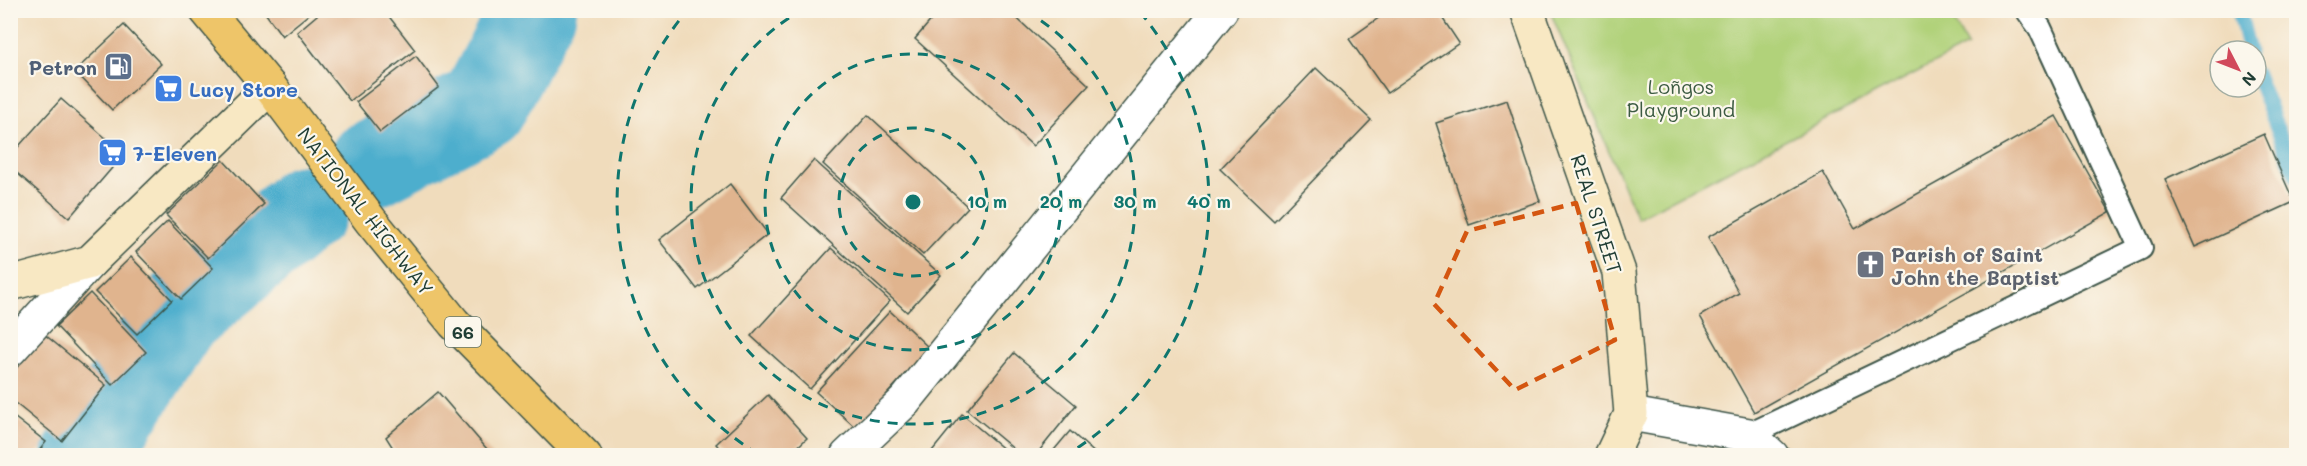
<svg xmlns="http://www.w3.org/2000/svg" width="2307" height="466" font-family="Mali,sans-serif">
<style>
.green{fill:#b1d27a;stroke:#688857;stroke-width:1.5}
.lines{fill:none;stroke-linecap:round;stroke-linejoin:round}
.stream{stroke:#4eaecd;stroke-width:15}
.river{stroke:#4eaecd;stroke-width:88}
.building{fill:#e0b48e}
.lane-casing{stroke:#3e5548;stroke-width:26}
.street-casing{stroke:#3e5548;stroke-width:36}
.secondary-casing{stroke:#3e5548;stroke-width:36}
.primary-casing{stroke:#3e5548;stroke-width:36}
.lane{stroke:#fff;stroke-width:22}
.street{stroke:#fff;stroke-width:33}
.secondary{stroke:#f8e8c3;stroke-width:33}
.primary{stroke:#eec569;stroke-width:33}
.marked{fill:none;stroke:#d45610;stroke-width:4.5;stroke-dasharray:12 8;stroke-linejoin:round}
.ring{fill:none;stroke:#0f766e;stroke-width:3;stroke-dasharray:10 8}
.labels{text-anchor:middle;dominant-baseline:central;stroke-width:4.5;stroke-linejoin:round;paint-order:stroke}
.shield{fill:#fbf7ec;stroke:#61756b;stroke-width:1.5}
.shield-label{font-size:18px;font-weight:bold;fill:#1f3d34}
.service-label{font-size:20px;font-weight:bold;fill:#4e5e75;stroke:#fbf7ec;text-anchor:end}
.park-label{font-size:20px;fill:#3c5b42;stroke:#fbf7ec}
.shop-label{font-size:20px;font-weight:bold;fill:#366cbe;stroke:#fbf7ec;text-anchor:start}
.street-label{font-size:20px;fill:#1f3d34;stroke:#fbf7ec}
.worship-label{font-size:20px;font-weight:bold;fill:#5b616d;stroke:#fbf7ec;text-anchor:start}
.centre{fill:#0f766e;stroke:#fbf7ec;stroke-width:3}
.ring-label{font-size:18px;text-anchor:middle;font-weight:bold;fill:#0f766e;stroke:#fbf7ec;stroke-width:4.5;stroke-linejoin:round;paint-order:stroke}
</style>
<rect width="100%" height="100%" fill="#fbf7ec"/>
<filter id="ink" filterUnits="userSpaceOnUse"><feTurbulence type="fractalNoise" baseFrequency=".0167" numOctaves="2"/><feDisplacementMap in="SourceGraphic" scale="12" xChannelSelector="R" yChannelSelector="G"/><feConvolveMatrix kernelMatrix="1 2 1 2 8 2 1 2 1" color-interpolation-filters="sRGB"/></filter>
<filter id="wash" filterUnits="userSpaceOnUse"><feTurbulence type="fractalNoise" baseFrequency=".008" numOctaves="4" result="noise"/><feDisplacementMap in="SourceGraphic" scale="24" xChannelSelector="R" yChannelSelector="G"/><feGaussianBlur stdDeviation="1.35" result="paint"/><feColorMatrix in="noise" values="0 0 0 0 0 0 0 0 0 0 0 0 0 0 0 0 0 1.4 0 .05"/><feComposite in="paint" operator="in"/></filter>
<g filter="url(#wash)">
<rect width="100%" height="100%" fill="#f0dcbc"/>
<polygon class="green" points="1550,11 1948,11 1967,46 1637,218"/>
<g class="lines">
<g class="stream">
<polyline points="2239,10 2249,51"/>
<polyline points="2256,74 2296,176"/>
</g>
<g class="river">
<polyline points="371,164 483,106 533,10"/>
<polyline points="86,456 176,316 304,209"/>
</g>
</g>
<g id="blocks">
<g class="building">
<polygon points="263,10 314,10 282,36"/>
<polygon points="323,10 384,10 415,50 350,101 297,32"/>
<polygon points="940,10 1008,10 1089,85 1033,146 915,39"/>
<polygon points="1390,10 1437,10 1459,43 1387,93 1349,39"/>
<polygon points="124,25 161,64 112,110 75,71"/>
<polygon points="416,56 439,87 380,132 356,102"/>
<polygon points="1316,68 1371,120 1274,221 1220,169"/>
<polygon points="61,99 124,154 69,218 10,167 10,156"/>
<polygon points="1507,100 1540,201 1469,225 1436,123"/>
<polygon points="868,115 968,207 923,255 823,164"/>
<polygon points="2056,116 2110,212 1754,412 1700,316 1739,293 1708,237 1823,172 1855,229"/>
<polygon points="2264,134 2294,202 2195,247 2165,179"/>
<polygon points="223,160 264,204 208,258 166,215"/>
<polygon points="814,160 941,275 907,312 781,198"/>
<polygon points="730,184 768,234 697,289 659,240"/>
<polygon points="168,221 213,268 181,299 136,252"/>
<polygon points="831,248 890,301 810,389 751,336"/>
<polygon points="131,257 172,300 137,334 95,292"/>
<polygon points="90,293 146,352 112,385 56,326"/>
<polygon points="890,311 929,348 856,428 816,392"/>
<polygon points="44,334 106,385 62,441 10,399 10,376"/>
<polygon points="1014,353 1076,405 1035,456 1022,456 967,410"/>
<polygon points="438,392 493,456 398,456 386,437"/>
<polygon points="768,395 807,438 788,456 727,456 716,444"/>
<polygon points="10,414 46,442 35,456 10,456"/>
<polygon points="962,414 1012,456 928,456"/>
<polygon points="1070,431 1098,456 1049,456"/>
</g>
</g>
</g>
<g filter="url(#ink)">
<use href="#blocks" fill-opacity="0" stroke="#3e5548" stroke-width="1.5"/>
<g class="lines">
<defs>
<polyline id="lane" points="1749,435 2141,248 2040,28 2027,10"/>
<g id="street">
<polyline points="10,350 90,262"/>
<polyline points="1631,414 1749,435 1772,456"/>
<polyline points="847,456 905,401 1221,10"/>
</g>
<g id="secondary">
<polyline points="1527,10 1619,272 1631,414 1611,456"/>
<polyline points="10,284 90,262 270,87"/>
</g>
<polyline id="primary" points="206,10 270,87 371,221 454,323 585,456"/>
</defs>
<use href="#lane" class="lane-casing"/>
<use href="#street" class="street-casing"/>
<use href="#secondary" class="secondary-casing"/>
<use href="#primary" class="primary-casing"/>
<use href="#lane" class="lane"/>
<use href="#street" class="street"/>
<use href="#secondary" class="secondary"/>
<use href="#primary" class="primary"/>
</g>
</g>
<path class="marked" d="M1576,203L1615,340L1515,390L1434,304L1467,231Z"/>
<g class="ring">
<circle cx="913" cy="202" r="74"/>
<circle cx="913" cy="202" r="148"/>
<path d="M1026 11A222 222 0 1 1 800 11"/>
<path d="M758 454A296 296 0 0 1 686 12M1140 12A296 296 0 0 1 1068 454"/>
</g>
<defs>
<symbol id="fuel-square" viewBox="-11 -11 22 22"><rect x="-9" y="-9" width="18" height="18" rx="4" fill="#5c6f8a" stroke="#fbf7ec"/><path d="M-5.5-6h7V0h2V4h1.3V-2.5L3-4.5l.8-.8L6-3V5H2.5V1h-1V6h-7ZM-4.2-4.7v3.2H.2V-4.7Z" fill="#fff"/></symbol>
<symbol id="supermarket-square" viewBox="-11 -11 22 22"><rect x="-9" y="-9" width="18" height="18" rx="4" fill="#3f7fe0" stroke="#fbf7ec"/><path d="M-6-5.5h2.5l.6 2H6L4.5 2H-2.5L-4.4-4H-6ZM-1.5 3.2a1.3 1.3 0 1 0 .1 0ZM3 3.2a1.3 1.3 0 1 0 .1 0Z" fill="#fff"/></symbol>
<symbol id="church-square" viewBox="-11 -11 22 22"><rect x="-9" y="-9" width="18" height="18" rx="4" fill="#6b7280" stroke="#fbf7ec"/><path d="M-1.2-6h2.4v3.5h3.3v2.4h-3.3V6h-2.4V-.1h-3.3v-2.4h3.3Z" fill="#fff"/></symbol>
</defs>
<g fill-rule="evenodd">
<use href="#fuel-square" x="102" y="50" width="33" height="33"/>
<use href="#supermarket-square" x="152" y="72" width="33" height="33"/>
<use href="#supermarket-square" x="96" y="136" width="33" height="33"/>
<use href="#church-square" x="1854" y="248" width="33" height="33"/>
</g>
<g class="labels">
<rect class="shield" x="445" y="317" width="36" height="30" rx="4.5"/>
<g class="shield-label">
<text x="463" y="332">66</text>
</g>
<g class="service-label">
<text x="97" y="67">Petron</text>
</g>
<g class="park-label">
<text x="1681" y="86">Loñgos<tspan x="1681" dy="23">Playground</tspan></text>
</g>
<g class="shop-label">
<text x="189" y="89">Lucy Store</text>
<text x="133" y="153">7-Eleven</text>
</g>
<g class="street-label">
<text transform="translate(366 211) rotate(52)">NATIONAL HIGHWAY</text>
<text transform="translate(1597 214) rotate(72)">REAL STREET</text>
</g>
<g class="worship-label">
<text x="1891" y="254">Parish of Saint<tspan x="1891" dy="23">John the Baptist</tspan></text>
</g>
</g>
<circle cx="913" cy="202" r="9" class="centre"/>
<g class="ring-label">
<text x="987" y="208">10 m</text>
<text x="1061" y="208">20 m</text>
<text x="1135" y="208">30 m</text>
<text x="1209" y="208">40 m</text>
</g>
<rect width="2307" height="466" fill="none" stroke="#fbf7ec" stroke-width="36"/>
<g transform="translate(2238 69) rotate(132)"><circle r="28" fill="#fbf7ec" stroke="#a3ada2" stroke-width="1.5"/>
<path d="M0-4.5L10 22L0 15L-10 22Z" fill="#d1495b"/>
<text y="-9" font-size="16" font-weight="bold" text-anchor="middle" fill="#1f3d34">N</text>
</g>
</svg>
